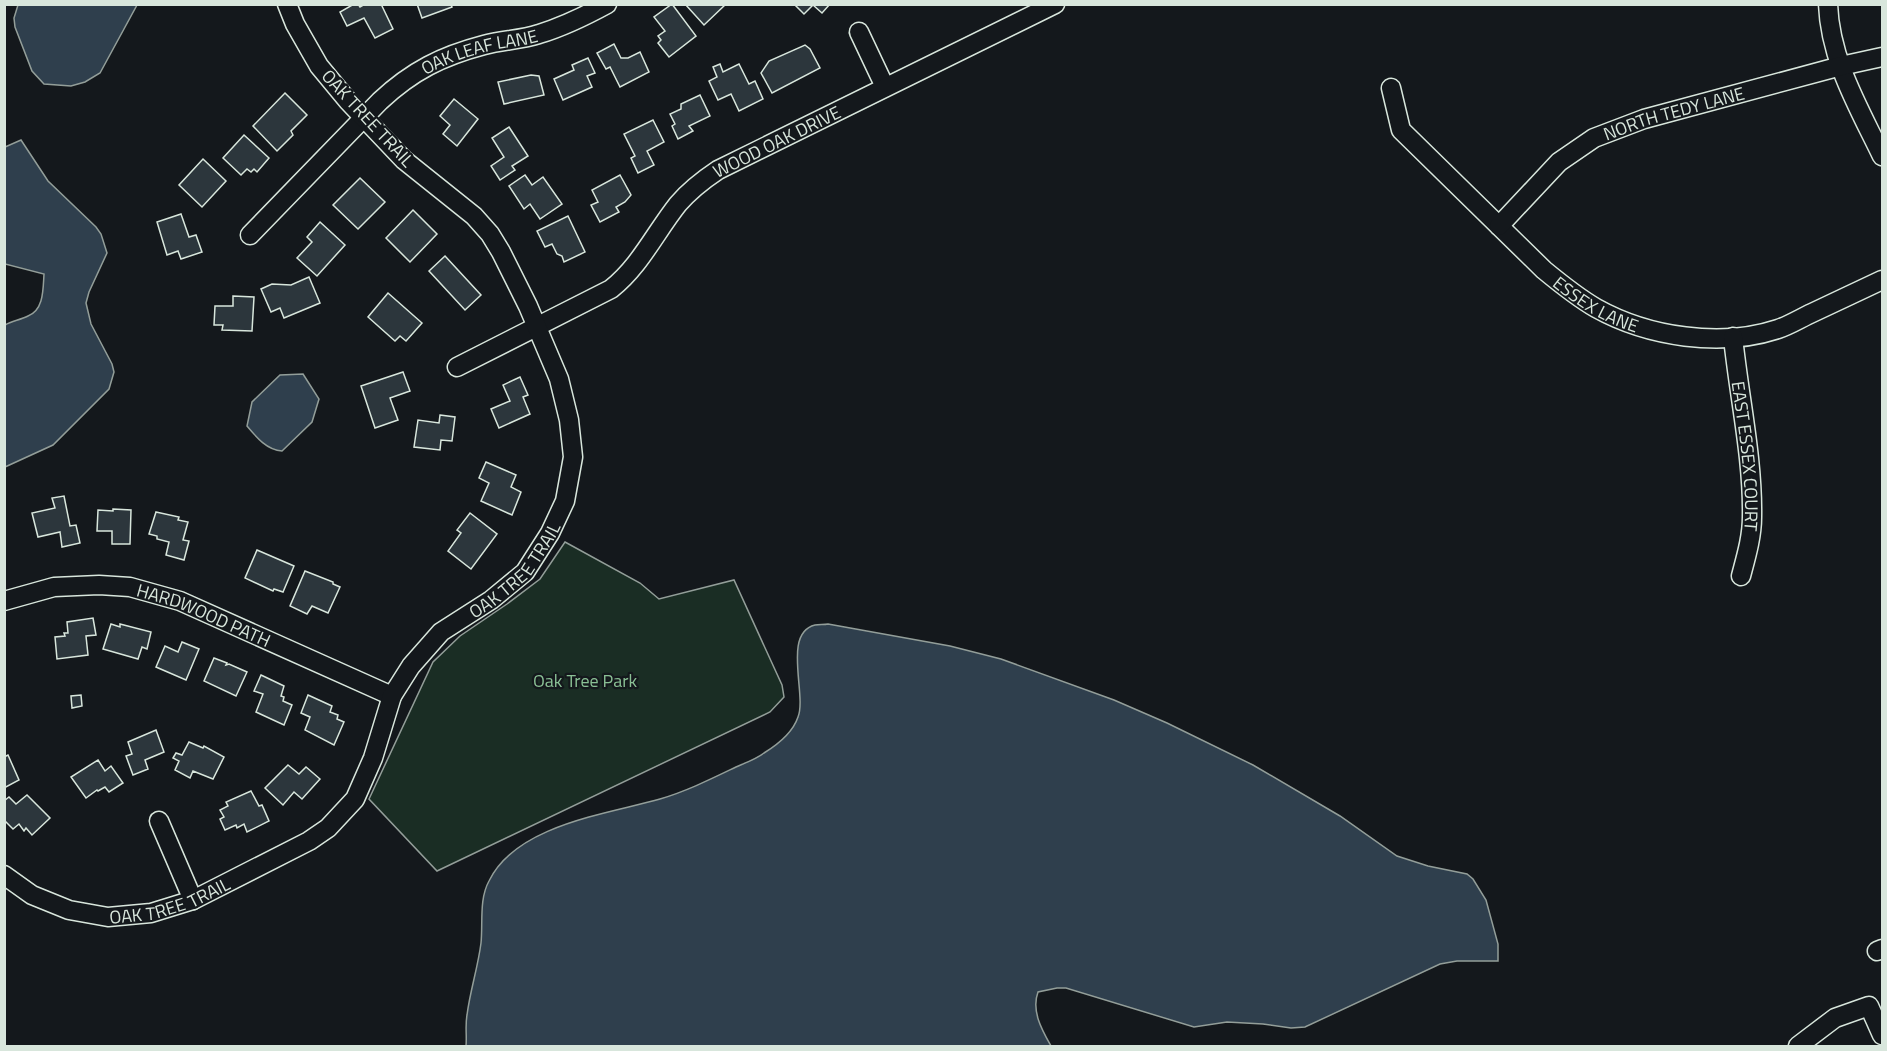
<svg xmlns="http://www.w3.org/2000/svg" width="1887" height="1051" font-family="'Titillium Web',sans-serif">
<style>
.green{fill:#1a2d24;stroke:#939e99;stroke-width:1.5}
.water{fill:#2f3f4d;stroke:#939e99;stroke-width:1.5}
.building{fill:#2c363c;stroke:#d8e6dc;stroke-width:1.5}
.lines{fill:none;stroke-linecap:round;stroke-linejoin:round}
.minor-casing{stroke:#d8e6dc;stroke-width:21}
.minor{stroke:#14181c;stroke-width:18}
.labels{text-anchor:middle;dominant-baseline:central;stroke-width:4.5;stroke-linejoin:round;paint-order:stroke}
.street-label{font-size:18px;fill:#d8e6dc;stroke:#14181c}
.park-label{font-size:18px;fill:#8ac095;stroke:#14181c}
</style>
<rect width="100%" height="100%" fill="#14181c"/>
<polygon class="green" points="565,542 640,583 659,599 734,580 782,685 784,697 770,712 437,871 369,799 433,662 460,636 507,604 540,579"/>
<g class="water">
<polygon points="18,5 18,4 137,5 100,73 85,82 71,86 44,84 32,71 15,27 14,18"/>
<path d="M21,140L48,181L96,227L101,234L107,253L89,292L86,303L91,324L112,364L114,372L109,389L53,445L5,467V325C12,321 20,320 28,316C44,310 43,289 44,274L5,264V147Z"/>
<path d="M303,374L319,399L312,422L282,451C267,450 257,438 247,426L252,402L280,375Z"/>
<path d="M828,624L950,646L1001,659L1114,700L1167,723L1253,765L1340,816L1397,856L1428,866L1467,874L1473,879L1486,900L1498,944V961H1457L1440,964L1305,1027L1291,1028L1263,1024L1227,1022L1194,1027L1066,988H1057L1038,992C1031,1011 1042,1030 1051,1046H466C467,1036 465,1026 467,1015C470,991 478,967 481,943C483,923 479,899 489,881C516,825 607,814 660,799C687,791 711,779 736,767C745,763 756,759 764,753C777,745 793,732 798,717C807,695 782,633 815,625C819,624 824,625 828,624Z"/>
</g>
<g class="building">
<polygon points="354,4 358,4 360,7 365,4 381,4 393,29 375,38 364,18 347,26 340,12"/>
<polygon points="417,4 451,4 452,7 422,18"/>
<polygon points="672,4 696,36 669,57 658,43 661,40 658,36 665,31 654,17"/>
<polygon points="685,4 726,4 704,25"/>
<polygon points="794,4 830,4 822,13 813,5 804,14"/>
<polygon points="614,44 621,58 628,58 640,52 649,72 620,87 610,67 606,69 597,53"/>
<polygon points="805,45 810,49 820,68 772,93 761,73 769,61"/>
<polygon points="588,58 595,73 587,76 592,87 563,100 554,79 574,70 572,65"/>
<polygon points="720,64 723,72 739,64 749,84 755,81 763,99 739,111 731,94 718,100 709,81 717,77 713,67"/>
<polygon points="531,75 539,76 544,95 504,104 498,82"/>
<polygon points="285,93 307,115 291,131 293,135 277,151 253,126"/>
<polygon points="700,95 710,116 689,126 693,131 678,139 672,126 675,124 670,114 681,109 681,104"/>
<polygon points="454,99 478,119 457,146 443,134 450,125 440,116"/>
<polygon points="653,120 664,142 647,151 654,165 638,173 631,158 635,156 624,134"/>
<polygon points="509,127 528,156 512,166 515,170 500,180 491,166 504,157 492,138"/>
<polygon points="244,135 269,158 257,172 254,169 251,172 247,169 241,175 223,158"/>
<polygon points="203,159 226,181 202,207 179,185"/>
<polygon points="525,175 532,185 543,177 562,204 540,219 530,204 524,209 509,186"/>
<polygon points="620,175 631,195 625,202 616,207 619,212 600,222 591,205 598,202 592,190"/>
<polygon points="360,178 385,202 358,229 333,205"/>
<polygon points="413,210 437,234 410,262 386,238"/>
<polygon points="181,214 189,237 196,235 202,252 181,259 178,251 167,255 157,222"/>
<polygon points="568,216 585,252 564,262 562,256 557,254 552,244 545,247 537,231"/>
<polygon points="320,222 345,245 317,276 297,258 312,242 307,237"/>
<polygon points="445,256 481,295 465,310 429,271"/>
<polygon points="309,277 320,303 284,318 280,308 271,312 261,289 272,284 291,285"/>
<polygon points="388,293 422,323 406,341 400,336 395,341 368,317"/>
<polygon points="233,296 254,297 252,331 222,330 223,325 214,325 215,306 233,306"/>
<polygon points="403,372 410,391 390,398 398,420 375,428 361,386"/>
<polygon points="520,377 528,395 523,397 530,414 499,428 491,409 510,401 503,385"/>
<polygon points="440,415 455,417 452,441 441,440 440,450 414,447 418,420 439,423"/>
<polygon points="486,462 516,475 511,487 521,492 512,515 481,501 489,483 479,478"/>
<polygon points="64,496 70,526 76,525 80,543 62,547 60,532 38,537 32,513 55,508 52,498"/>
<polygon points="113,509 131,510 130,544 112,544 112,531 97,531 98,510 113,511"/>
<polygon points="156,512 179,517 178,520 188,522 183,540 189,541 184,560 166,555 169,542 157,539 157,536 149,534"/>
<polygon points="470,513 497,534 471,569 448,551 461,533 457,530"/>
<polygon points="257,550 294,566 283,592 274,589 273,591 245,578"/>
<polygon points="305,571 333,582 333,584 340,587 328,613 312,606 307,614 290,606"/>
<polygon points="93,618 96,635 86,636 88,655 57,659 55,637 65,636 64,633 68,633 67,622"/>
<polygon points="111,624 120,627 120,624 151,632 147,649 142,647 138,659 103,649"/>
<polygon points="182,642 199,649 186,680 156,667 165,646 178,652"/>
<polygon points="214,658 227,663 226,665 229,664 247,672 236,696 204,681"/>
<polygon points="261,675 284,686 281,696 284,697 283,701 292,705 284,725 256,712 263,694 254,691"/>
<polygon points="81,695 82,706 72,708 71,696"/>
<polygon points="308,695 332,706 330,712 338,715 337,719 344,722 334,745 305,730 310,717 301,713"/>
<polygon points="156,730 164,752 145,760 148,769 133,775 126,756 132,754 128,742"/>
<polygon points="189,742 203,748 204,746 224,757 213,779 193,771 190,778 175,770 179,761 173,758 176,753 182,755"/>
<polygon points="8,755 19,780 4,788 4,757"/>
<polygon points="98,760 105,771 111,766 123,783 109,792 105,787 98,791 97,790 86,798 71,777"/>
<polygon points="288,765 299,774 306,767 320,779 302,799 294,792 283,805 265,788"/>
<polygon points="251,791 259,806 262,805 269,821 247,832 244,824 237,828 236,825 225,830 220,819 224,817 220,810 228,806 226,802"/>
<polygon points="27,795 50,818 32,835 26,828 24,831 19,824 13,829 4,820 4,801 9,797 16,804"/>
</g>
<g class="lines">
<defs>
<g id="minor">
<path d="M1828,4C1830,60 1859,108 1882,156"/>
<polyline points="859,32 885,87"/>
<path id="s1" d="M1391,88L1401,130L1544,270C1561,284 1577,297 1596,308C1648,337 1721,348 1778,329C1790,325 1801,318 1812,313C1835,302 1859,291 1882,280"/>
<path id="s2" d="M1499,226L1559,162L1594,138L1644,119L1841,66L1882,57"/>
<path id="s3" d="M250,235L380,101C412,71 442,56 484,45C502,40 521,40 539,34C562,27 585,16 607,4"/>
<path id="s4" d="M1733,337C1739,397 1753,457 1752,517C1752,537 1746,557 1741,576"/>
<path id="s5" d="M457,367L611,289C640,266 655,233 678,204C690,190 703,180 718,170L1055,4"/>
<path id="s6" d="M4,601L54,587L99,585L130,587L180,601L392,696"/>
<polyline points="159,821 193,900"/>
<path id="s7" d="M4,875L32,895L69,910L108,917L151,913L193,900L309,841L328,828L355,799L373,758L392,696L411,666L441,632L491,600L525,572L550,533L565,501L573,457L569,420L559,379L528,306L501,252L490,234L474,216L404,160L348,101L319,66L295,24L287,4"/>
<polyline points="1877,951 1882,949"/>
<polyline points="1798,1046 1835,1018 1869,1006 1882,1035"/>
</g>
</defs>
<use href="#minor" class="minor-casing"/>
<use href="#minor" class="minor"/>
</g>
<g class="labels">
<g class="street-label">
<text stroke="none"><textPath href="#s3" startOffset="300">OAK LEAF LANE</textPath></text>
<text stroke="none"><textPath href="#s2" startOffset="214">NORTH TEDY LANE</textPath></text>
<text transform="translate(368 118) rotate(47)">OAK TREE TRAIL</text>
<text stroke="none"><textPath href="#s5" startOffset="399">WOOD OAK DRIVE</textPath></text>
<text stroke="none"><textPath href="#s1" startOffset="306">ESSEX LANE</textPath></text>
<text stroke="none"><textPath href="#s4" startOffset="120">EAST ESSEX COURT</textPath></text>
<text stroke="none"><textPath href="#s7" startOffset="682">OAK TREE TRAIL</textPath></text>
<text stroke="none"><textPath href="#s6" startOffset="207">HARDWOOD PATH</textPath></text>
<text stroke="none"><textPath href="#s7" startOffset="178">OAK TREE TRAIL</textPath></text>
</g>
<g class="park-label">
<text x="585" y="680">Oak Tree Park</text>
</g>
</g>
<rect width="1887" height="1051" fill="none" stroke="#d8e6dc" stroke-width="12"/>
</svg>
